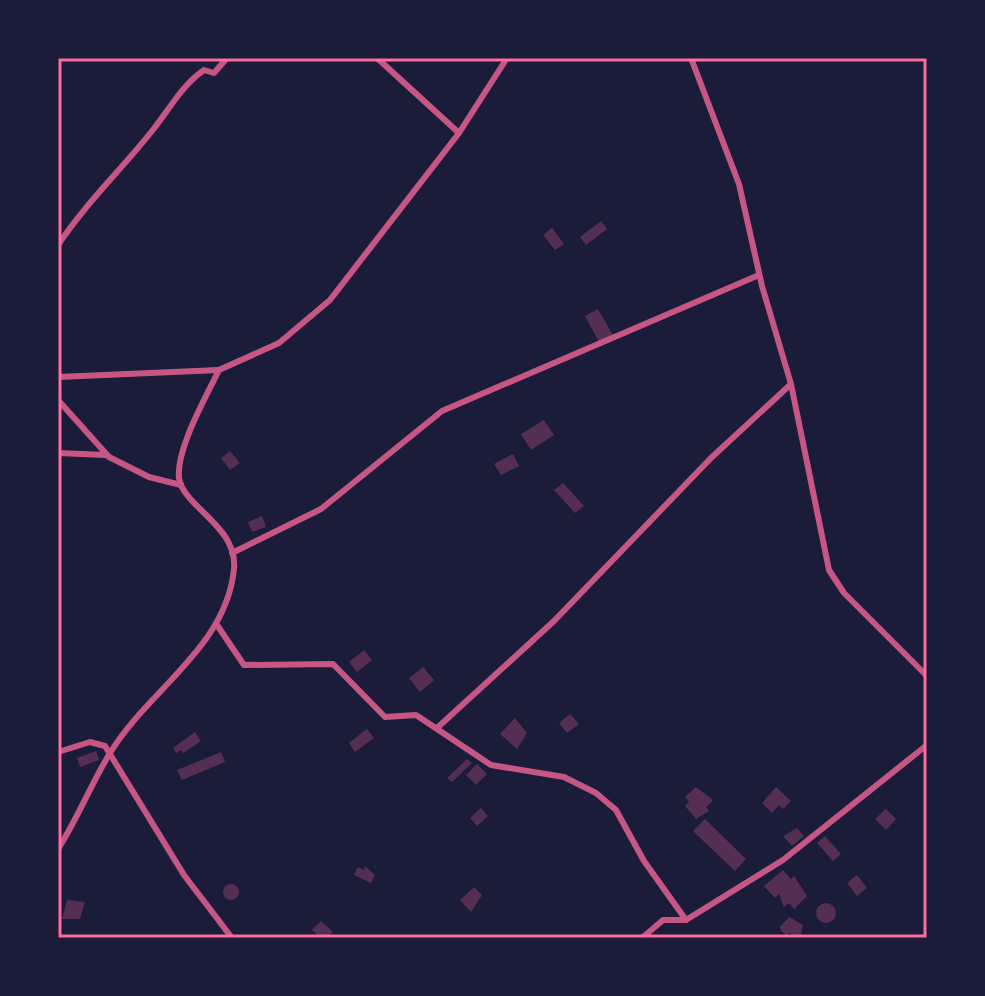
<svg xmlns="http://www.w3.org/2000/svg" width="985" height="996" font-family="Figtree,sans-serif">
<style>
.building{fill:#542f53}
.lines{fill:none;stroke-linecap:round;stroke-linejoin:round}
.minor{stroke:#c65784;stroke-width:6}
.neatline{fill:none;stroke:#ff6b9d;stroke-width:3}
</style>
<rect width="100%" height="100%" fill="#1b1b3a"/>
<g class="building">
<polygon points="601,221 607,229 586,245 580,237"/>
<polygon points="552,228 564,244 555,250 543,235"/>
<polygon points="598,309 613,335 599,342 585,316"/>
<polygon points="544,420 554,435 531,450 521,434"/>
<polygon points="230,451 240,463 230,470 221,458"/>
<polygon points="513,454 519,466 501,475 494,464"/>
<polygon points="563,483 584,506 575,513 554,490"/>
<polygon points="262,516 266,527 252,532 248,522"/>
<polygon points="364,650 372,660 357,672 349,662"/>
<polygon points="423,667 434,680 420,692 409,678"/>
<polygon points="570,714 579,724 567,733 559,723"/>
<polygon points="515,718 527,733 517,749 500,734"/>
<polygon points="367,729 374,738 355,752 349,743"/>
<polygon points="195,732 201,741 183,753 181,750 176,753 173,748"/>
<polygon points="96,751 99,760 80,767 77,758"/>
<polygon points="221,752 225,762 182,780 177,770"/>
<polygon points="467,759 472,763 452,782 447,778"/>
<polygon points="477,764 487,774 476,785 466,775"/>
<polygon points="696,787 713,800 706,807 709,811 696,819 685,806 689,802 685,797"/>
<polygon points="776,787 791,801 783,809 779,805 772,813 762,803"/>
<polygon points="481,808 488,816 477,826 470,818"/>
<polygon points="886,809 896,819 886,830 875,819"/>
<polygon points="705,819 746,859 735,871 693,831"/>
<polygon points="797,828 804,836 792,846 783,836"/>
<polygon points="825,836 841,854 833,861 817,843"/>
<polygon points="365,866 375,875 371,883 354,875 358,867 364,870"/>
<polygon points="783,870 791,879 794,876 807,896 794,909 789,903 784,907 779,894 775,898 764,886"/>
<polygon points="857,875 867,888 857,896 847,883"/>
<circle cx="231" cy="892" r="8"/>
<polygon points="474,887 482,895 471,912 460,900"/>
<polygon points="67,900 85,902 80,919 62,919"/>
<circle cx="826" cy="913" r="10"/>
<polygon points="789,917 803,925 800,938 789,933 787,936 781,931 780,927"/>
<polygon points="321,921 333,932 327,938 321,938 312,930"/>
</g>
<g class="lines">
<g class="minor">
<polyline points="377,58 459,133"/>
<polyline points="691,58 739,184 762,286 791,384 829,570 844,593 927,676"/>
<path d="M58,245C86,203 121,170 152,131C169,110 182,85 204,70L214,73L227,58"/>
<polyline points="58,377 219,370"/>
<polyline points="58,400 109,457 149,477 181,485"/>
<polyline points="58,453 106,455"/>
<polyline points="232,553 321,509 442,411 759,275"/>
<polyline points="217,625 244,665 333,664 385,717 416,715 491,765 564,777 596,793 616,810 644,861 686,920"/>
<polyline points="437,728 554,621 711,458 791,384"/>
<polyline points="58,752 90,742 105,746 184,875 232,938"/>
<path d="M58,849C78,818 91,784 110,753C149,689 226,648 234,569C238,526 183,507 179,478C176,449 206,397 219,370L279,343L330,300L459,133L507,58"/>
<polyline points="642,938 663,920 686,920 783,860 927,745"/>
</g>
</g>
<rect width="985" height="996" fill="none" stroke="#1b1b3a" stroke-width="120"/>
<rect x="60" y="60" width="865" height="876" class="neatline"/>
</svg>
